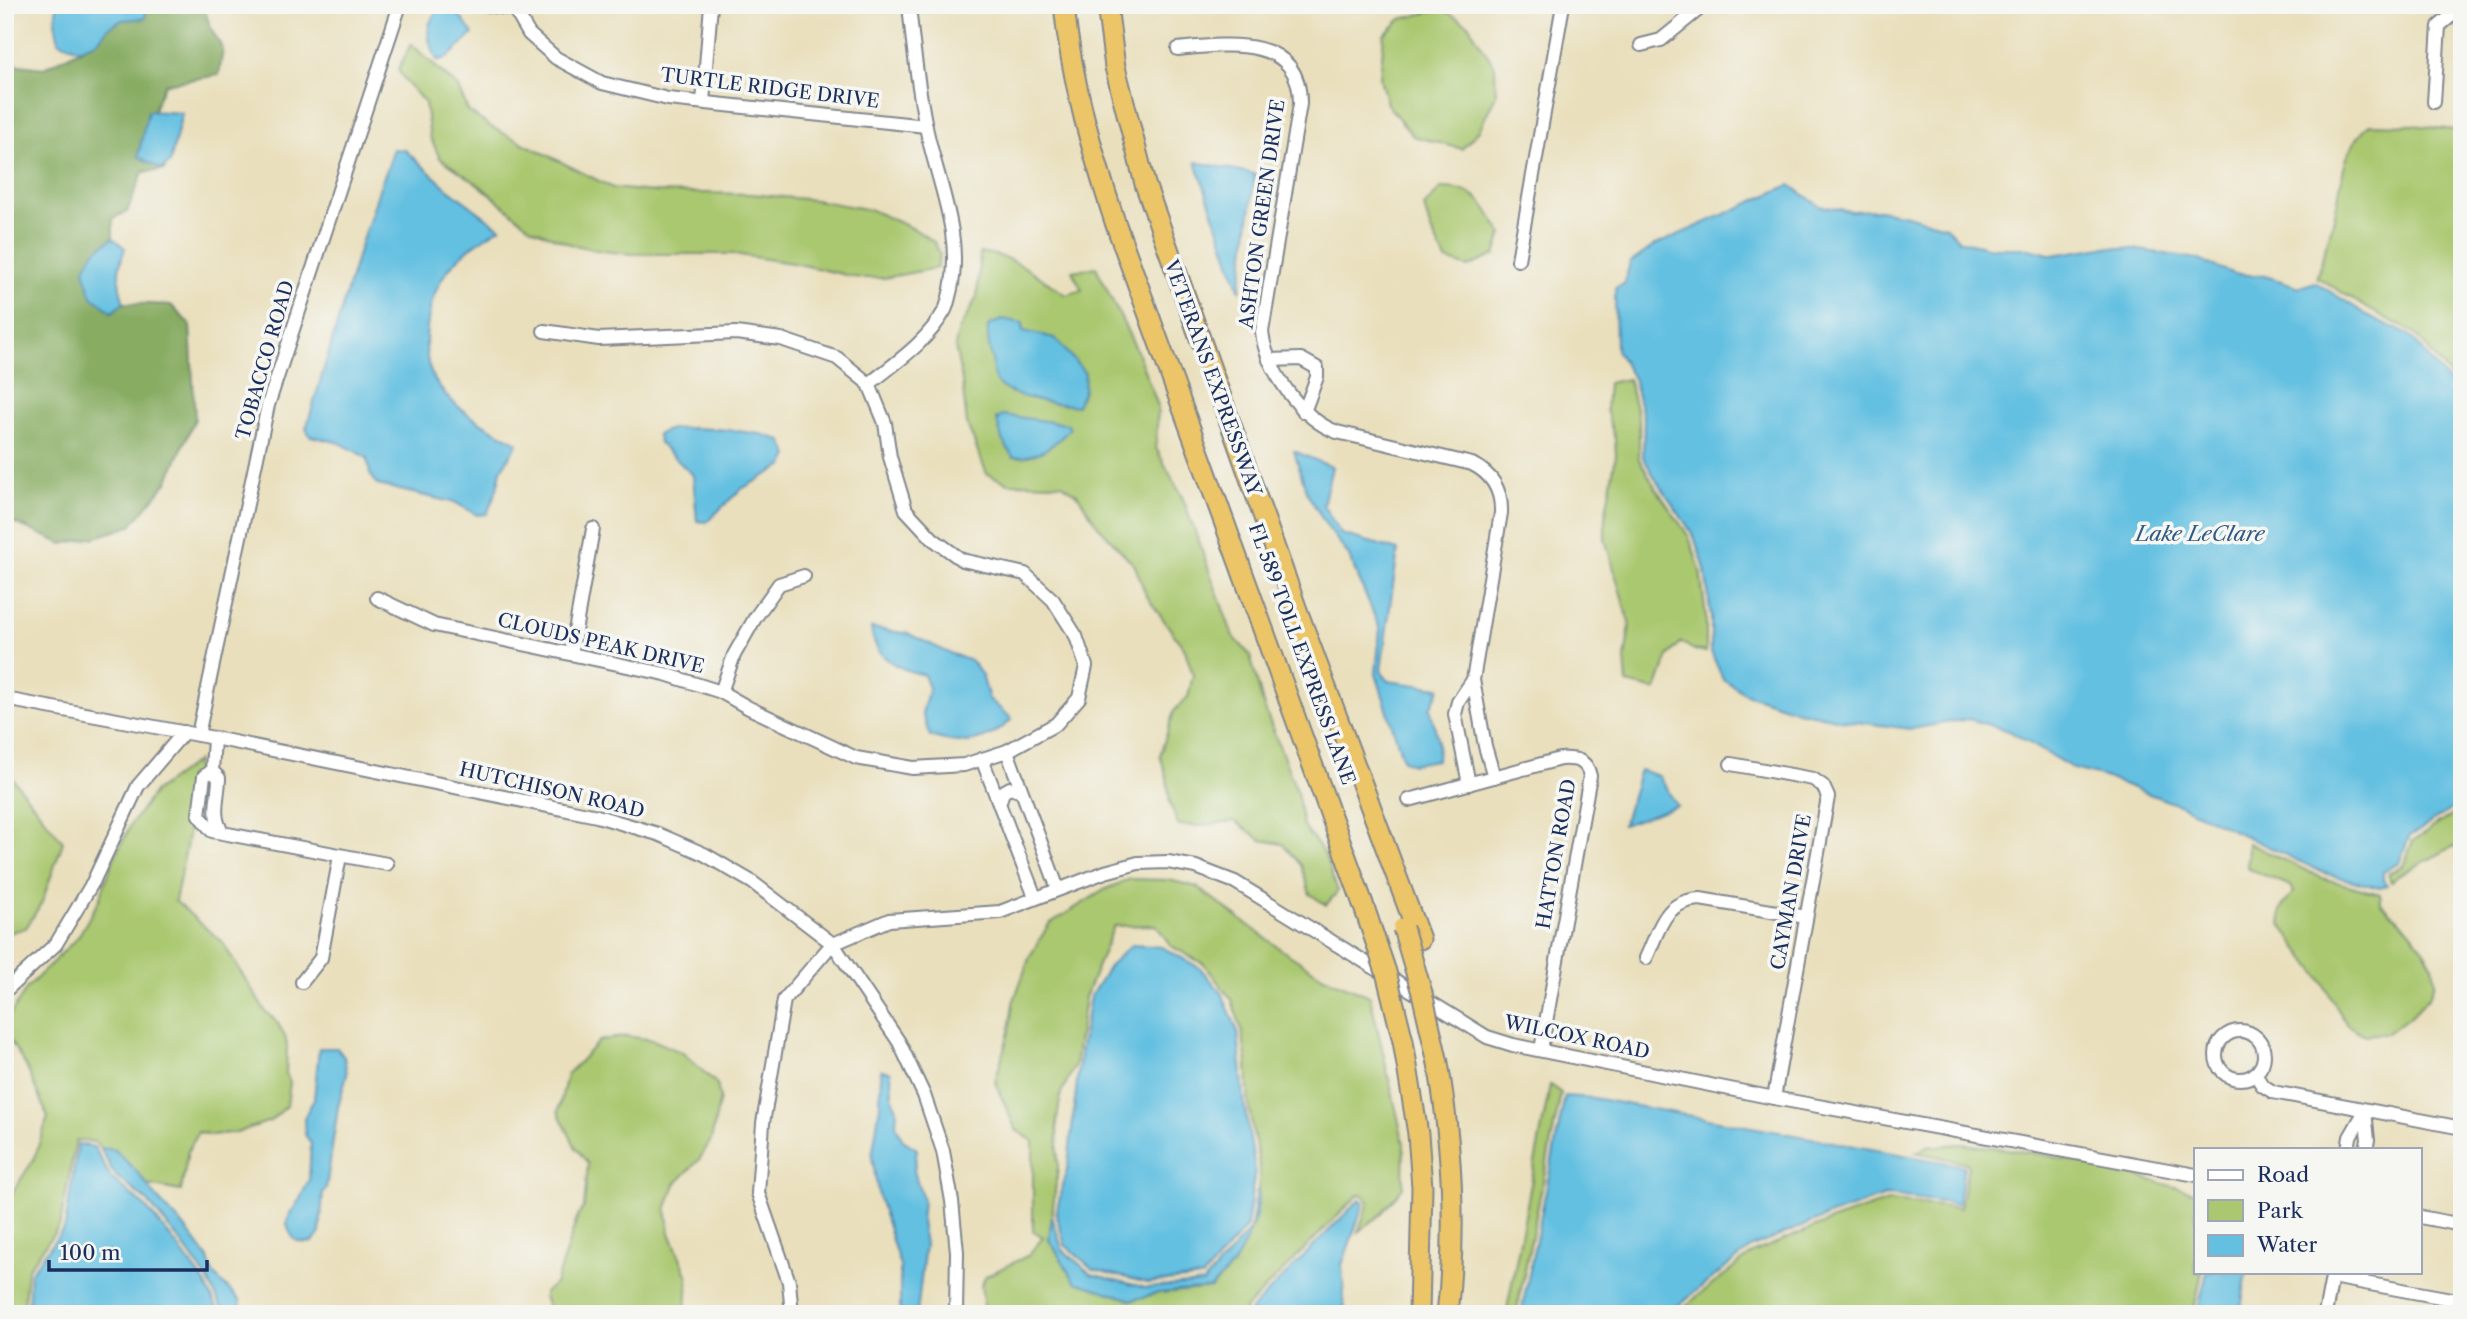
<svg xmlns="http://www.w3.org/2000/svg" width="2467" height="1319" font-family="'Libre Caslon Text',serif">
<style>
.green{fill:#aac86f;stroke:#627c66;stroke-width:2;fill-rule:evenodd}
.forest{fill:#87ac62;stroke:#516e60;stroke-width:2}
.water{fill:#63c0e1;stroke:#3f78a0;stroke-width:2}
.lines{fill:none;stroke-linecap:round;stroke-linejoin:round}
.minor-casing{stroke:#82878d;stroke-width:16}
.highway-casing{stroke:#82878d;stroke-width:23}
.minor{stroke:#fff;stroke-width:12}
.highway{stroke:#ecc569;stroke-width:19}
.highway-bridge-casing{stroke:#82878d;stroke-width:23;stroke-linecap:butt}
.highway-bridge{stroke:#ecc569;stroke-width:19}
.labels{text-anchor:middle;dominant-baseline:central;stroke-width:7;stroke-linejoin:round;paint-order:stroke}
.street-label{font-size:19px;fill:#1b2f5e;stroke:#f6f6f2}
.water-label{font-size:21px;font-style:italic;fill:#315a85;stroke:#f6f6f2}
</style>
<rect width="100%" height="100%" fill="#f6f6f2"/>
<filter id="ink" filterUnits="userSpaceOnUse"><feTurbulence type="fractalNoise" baseFrequency=".0143" numOctaves="2"/><feDisplacementMap in="SourceGraphic" scale="14" xChannelSelector="R" yChannelSelector="G"/><feConvolveMatrix kernelMatrix="1 2 1 2 8 2 1 2 1" color-interpolation-filters="sRGB"/></filter>
<filter id="wash" filterUnits="userSpaceOnUse"><feTurbulence type="fractalNoise" baseFrequency=".00686" numOctaves="4" result="noise"/><feDisplacementMap in="SourceGraphic" scale="28" xChannelSelector="R" yChannelSelector="G"/><feGaussianBlur stdDeviation="1.57" result="paint"/><feColorMatrix in="noise" values="0 0 0 0 0 0 0 0 0 0 0 0 0 0 0 0 0 1.4 0 .05"/><feComposite in="paint" operator="in"/></filter>
<g filter="url(#wash)">
<rect width="100%" height="100%" fill="#e9dfbc"/>
<g class="green">
<polygon points="1442,9 1468,24 1495,67 1496,95 1479,130 1462,149 1413,136 1387,104 1380,78 1384,35 1401,19"/>
<polygon points="411,44 458,87 468,111 491,127 613,188 653,192 751,194 815,200 871,210 914,229 934,242 940,255 937,268 884,278 859,278 798,264 733,254 632,254 601,251 570,244 531,228 479,185 440,158 430,137 425,103 406,82 398,70"/>
<path d="M2370,124L2412,125L2462,131V391L2415,333L2372,311L2317,277C2322,256 2330,235 2335,214C2343,179 2341,149 2370,124Z"/>
<path d="M1441,188C1480,188 1483,204 1502,234L1495,255L1468,267L1446,260L1431,231L1424,207Z"/>
<path d="M980,253C1014,254 1039,277 1066,295L1082,290L1072,271L1096,267L1136,349L1158,406L1156,448L1183,499L1233,636L1250,655L1263,704L1297,792L1303,826L1324,853L1338,891L1326,905L1310,894L1301,865L1283,844L1261,840L1235,821L1197,826L1178,825L1170,803L1167,778L1160,755L1174,711L1188,697L1193,675L1185,650L1146,595L1135,566L1098,526L1077,494L1062,484L1008,483L987,474L967,424L962,381L955,346L959,330L977,297Z"/>
<polygon points="1628,379 1639,420 1639,459 1655,487 1689,537 1700,570 1706,617 1706,652 1694,650 1681,642 1668,656 1656,690 1627,683 1625,658 1630,625 1605,539 1605,517 1616,455 1615,439 1606,410 1608,383"/>
<polygon points="197,761 187,843 175,901 222,942 266,1012 277,1022 285,1036 287,1046 286,1074 290,1082 287,1106 270,1121 239,1132 212,1135 198,1132 188,1151 181,1191 148,1185 115,1150 100,1148 95,1142 76,1140 60,1225 27,1270 23,1314 5,1314 5,1217 8,1199 34,1159 48,1117 26,1066 5,1033 5,1023 27,988 78,937 99,900 114,858 131,824 155,791"/>
<polygon points="5,769 63,842 42,902 26,928 5,934"/>
<polygon points="2462,808 2462,842 2399,875 2391,882 2388,874 2403,866 2413,841"/>
<path d="M2248,843L2322,878L2380,894L2381,903L2411,931L2433,965L2435,982L2429,997L2412,1015L2387,1033L2365,1035L2347,1025L2320,978L2282,926C2277,909 2283,904 2294,892L2291,886L2247,868Z"/>
<path d="M1130,879L1169,880L1197,887L1283,951L1324,977L1370,996L1404,1144L1403,1187L1381,1214L1358,1232L1369,1202L1362,1194L1358,1195L1245,1309L1244,1314H1139L1130,1310L1088,1309L1075,1314H993L984,1306L981,1286L986,1276L1029,1255L1043,1237L1033,1231V1141L1016,1130L995,1082L1009,1032L1013,1003L1030,956L1049,924L1106,889ZM1156,925L1171,946L1204,964L1232,1000L1242,1031L1247,1063L1249,1109L1260,1168L1256,1216L1234,1264L1211,1288L1159,1293L1132,1300L1076,1282L1049,1240L1058,1167L1057,1120L1061,1093L1075,1065L1085,997L1114,926Z"/>
<polygon points="626,1036 653,1040 683,1053 717,1084 720,1098 711,1140 699,1160 675,1184 666,1210 670,1233 688,1277 686,1309 683,1314 551,1314 544,1297 544,1293 555,1284 578,1216 584,1207 588,1164 576,1148 558,1112 567,1075 599,1041"/>
<polygon points="1550,1085 1561,1093 1516,1314 1506,1314"/>
<path d="M1959,1144C2042,1150 2116,1170 2196,1193V1272H2202L2193,1314H1675L1754,1252L1830,1221L1888,1201L1960,1208L1968,1167L1967,1163L1916,1152L1927,1147Z"/>
</g>
<path class="forest" d="M147,5H203L211,29L223,49L219,75L165,84C147,118 152,118 171,150L164,170L143,172L127,212L113,218V238L94,252L111,312L124,303L171,305L190,325L195,419L167,482L131,526L96,537L62,544L18,524L5,521V66L11,64L44,68L98,41L109,27L122,20L145,18Z"/>
<g class="water">
<polygon points="57,5 147,5 145,18 122,20 109,27 98,41 79,49 59,42 55,22"/>
<path d="M438,5H452L473,34L447,58L437,60C433,51 426,37 429,26C431,18 437,15 438,5Z"/>
<polygon points="148,111 182,113 170,163 161,169 138,156"/>
<path d="M393,149L405,150L447,188L500,228C480,240 459,254 446,273C428,297 419,350 433,377C450,409 488,427 518,443L501,470L497,489L487,514L477,515L456,503L378,485L370,474L367,458L340,443L310,436L306,429L362,240C370,222 374,205 380,186C385,173 391,163 393,149Z"/>
<polygon points="1196,162 1255,174 1240,291"/>
<polygon points="1790,185 1820,206 1851,211 1879,210 1907,215 1945,226 1959,240 1992,248 2026,248 2053,255 2103,247 2133,249 2197,259 2234,274 2265,276 2300,287 2315,282 2369,316 2411,336 2462,399 2462,802 2409,837 2399,863 2383,871 2383,879 2387,885 2379,888 2324,873 2184,807 2101,776 2074,769 2009,731 1969,719 1911,729 1841,720 1798,711 1746,694 1723,679 1711,652 1711,617 1705,569 1693,534 1659,485 1643,457 1644,419 1633,378 1616,350 1615,288 1624,284 1630,263 1655,245"/>
<path d="M113,238L125,248C117,270 117,281 124,303L112,312L92,297L84,270L94,252Z"/>
<path d="M1003,319L1023,323V331L1055,338L1085,373L1084,390L1077,406C1058,404 1004,398 995,380C992,374 993,365 992,359C989,345 987,340 988,326Z"/>
<path d="M1002,415L1067,424L1070,429C1052,447 1039,458 1013,457L1002,440L996,417L998,420Z"/>
<polygon points="694,428 729,430 761,434 781,440 789,455 784,465 740,490 707,522 697,521 693,475 659,443 658,434 671,429"/>
<polygon points="1294,451 1332,467 1323,505 1341,534 1398,550 1381,670 1388,681 1440,688 1430,708 1438,740 1437,760 1413,764 1403,760 1376,674 1380,629 1349,556 1326,525 1307,493"/>
<path d="M871,628L909,634L947,652L971,661L982,675L989,699L1012,719C986,744 964,747 930,736L922,713L929,688L924,675C897,669 874,658 871,628Z"/>
<polygon points="1640,770 1659,776 1677,806 1623,825"/>
<polygon points="1131,945 1162,947 1200,968 1222,993 1238,1032 1245,1109 1255,1169 1247,1226 1203,1277 1147,1283 1093,1269 1065,1245 1056,1213 1068,1165 1080,1054 1090,997 1110,965"/>
<path d="M319,1048H337L344,1057L347,1074L338,1107L326,1189L323,1192L320,1233L313,1242C297,1245 291,1239 287,1224L290,1214L300,1199L309,1180L311,1143L305,1135L304,1118L314,1099Z"/>
<polygon points="881,1070 891,1072 892,1097 897,1109 896,1126 903,1140 917,1149 914,1171 923,1200 921,1222 925,1244 917,1314 900,1314 900,1266 879,1198 872,1157 880,1106"/>
<polygon points="1565,1096 1593,1098 1964,1166 1958,1204 1888,1195 1828,1216 1752,1247 1667,1314 1521,1314"/>
<polygon points="78,1144 94,1147 111,1178 145,1206 176,1244 205,1283 220,1314 28,1314 30,1273 65,1227"/>
<polygon points="100,1148 115,1150 138,1173 157,1198 186,1229 208,1258 213,1274 240,1300 242,1314 225,1314 208,1280 180,1241 148,1202 115,1175"/>
<polygon points="1257,1191 1259,1197 1256,1216 1247,1239 1234,1264 1211,1288 1159,1293 1132,1300 1075,1282 1049,1239 1052,1216 1062,1249 1091,1274 1146,1288 1203,1283 1251,1229"/>
<polygon points="1360,1199 1364,1203 1342,1265 1345,1314 1248,1313"/>
<polygon points="2207,1272 2247,1272 2240,1314 2197,1314"/>
</g>
</g>
<g filter="url(#ink)">
<g class="lines">
<defs>
<g id="minor">
<polyline points="488,5 514,9"/>
<polyline points="512,5 529,34 556,58 602,83 668,99 926,126"/>
<polyline points="1641,45 1661,40 1704,5"/>
<path d="M1178,49C1226,44 1301,34 1300,104L1262,332C1266,369 1301,419 1337,432L1472,464C1492,474 1502,490 1501,513L1473,680"/>
<polyline points="703,102 711,5"/>
<polyline points="2434,102 2439,26 2457,11 2462,12"/>
<polyline points="1518,260 1563,5"/>
<polyline points="1269,360 1301,359 1317,368 1317,377 1304,412"/>
<path d="M869,384C898,361 927,342 945,310C948,304 949,296 951,289C963,234 937,181 926,127C918,87 913,46 909,5"/>
<polyline points="377,598 434,625 665,674 721,692 749,708 856,758 913,768 964,765 1007,751 1056,724 1079,698 1086,666 1076,636 1053,600 1025,574 962,560 933,539 906,510 890,457 885,423 869,384 837,358 781,339 736,333 599,339 544,331"/>
<polyline points="571,654 593,529"/>
<polyline points="721,692 734,655 755,618 779,584 804,576"/>
<polyline points="5,699 214,738 597,816 658,834 704,854 752,882 833,944 899,1042 924,1095 943,1151 952,1201 957,1252 956,1314"/>
<polyline points="198,735 268,405 400,5"/>
<polyline points="214,738 212,771 204,776 199,815 212,831 387,864"/>
<polyline points="1007,751 1058,889"/>
<polyline points="982,759 1035,897"/>
<polyline points="1731,764 1813,779 1823,786 1828,797 1774,1098"/>
<path d="M212,771L219,778C219,794 212,813 220,828L218,831"/>
<polyline points="1469,784 1455,714 1458,702 1473,680 1485,746 1494,777"/>
<path d="M1409,800L1560,759C1576,758 1587,760 1590,776L1541,1050"/>
<polyline points="999,804 1003,792 1010,788 1020,791"/>
<path d="M1646,958C1660,929 1663,901 1700,899L1806,917"/>
<polyline points="302,982 321,958 340,856"/>
<polyline points="5,991 56,944 93,882 138,786 184,732"/>
<circle cx="2240" cy="1055" r="24"/>
<polyline points="2255,1074 2262,1085 2273,1092 2462,1128"/>
<polyline points="2365,1111 2368,1140 2366,1149"/>
<polyline points="2348,1149 2350,1137 2365,1111"/>
<polyline points="2420,1217 2462,1225"/>
<polyline points="2332,1277 2462,1301"/>
<polyline points="792,1314 789,1282 758,1193 763,1123 784,1000 827,950 833,944 889,920 1000,912 1105,872 1138,863 1168,862 1196,867 1235,882 1487,1037 1513,1045 1774,1098 2196,1175"/>
<polyline points="2325,1314 2333,1272"/>
</g>
<g id="highway">
<path d="M1064,5C1071,80 1092,151 1115,222L1362,901"/>
<polyline points="1107,5 1115,67 1145,184 1297,610 1420,939"/>
<polyline points="1403,1041 1418,1134 1422,1187 1419,1314"/>
<path d="M1438,1063C1452,1146 1457,1230 1447,1314"/>
</g>
</defs>
<use href="#minor" class="minor-casing"/>
<use href="#highway" class="highway-casing"/>
<use href="#minor" class="minor"/>
<use href="#highway" class="highway"/>
<defs>
<g id="highway-bridge">
<polyline points="1362,901 1386,972 1403,1041"/>
<polyline points="1403,928 1422,993 1438,1063"/>
</g>
</defs>
<use href="#highway-bridge" class="highway-bridge-casing"/>
<use href="#highway-bridge" class="highway-bridge"/>
</g>
</g>
<g class="labels">
<g class="street-label">
<text transform="translate(770 88) rotate(7)">TURTLE RIDGE DRIVE</text>
<text transform="translate(1262 214) rotate(-82)">ASHTON GREEN DRIVE</text>
<text transform="translate(265 360) rotate(-74)">TOBACCO ROAD</text>
<text transform="translate(1213 378) rotate(70)">VETERANS EXPRESSWAY</text>
<text transform="translate(601 643) rotate(13)">CLOUDS PEAK DRIVE</text>
<text transform="translate(1302 654) rotate(70)">FL 589 TOLL EXPRESS LANE</text>
<text transform="translate(552 790) rotate(13)">HUTCHISON ROAD</text>
<text transform="translate(1556 854) rotate(-80)">HATTON ROAD</text>
<text transform="translate(1791 892) rotate(-80)">CAYMAN DRIVE</text>
<text transform="translate(1577 1037) rotate(12)">WILCOX ROAD</text>
</g>
<g class="water-label">
<text x="2200" y="533">Lake LeClare</text>
</g>
</g>
<rect width="2467" height="1319" fill="none" stroke="#f6f6f2" stroke-width="28"/>
<rect x="2194" y="1148" width="228" height="126" fill="#f6f6f2" stroke="#9ea6b7" stroke-width="2"/>
<rect x="2208" y="1170" width="35" height="10" fill="#ffffff" stroke="#9ea6b7" stroke-width="2"/>
<text x="2257" y="1182" font-size="21" fill="#1b2f5e">Road</text>
<rect x="2208" y="1200" width="35" height="21" fill="#aac86f" stroke="#9ea6b7" stroke-width="2"/>
<text x="2257" y="1218" font-size="21" fill="#1b2f5e">Park</text>
<rect x="2208" y="1235" width="35" height="21" fill="#63c0e1" stroke="#9ea6b7" stroke-width="2"/>
<text x="2257" y="1252" font-size="21" fill="#1b2f5e">Water</text>
<path d="M49 1260v10h158v-10" fill="none" stroke="#1b2f5e" stroke-width="3.5"/>
<text x="60" y="1260" font-size="21" fill="#1b2f5e" stroke="#f6f6f2" stroke-width="5" paint-order="stroke">100 m</text>
</svg>
